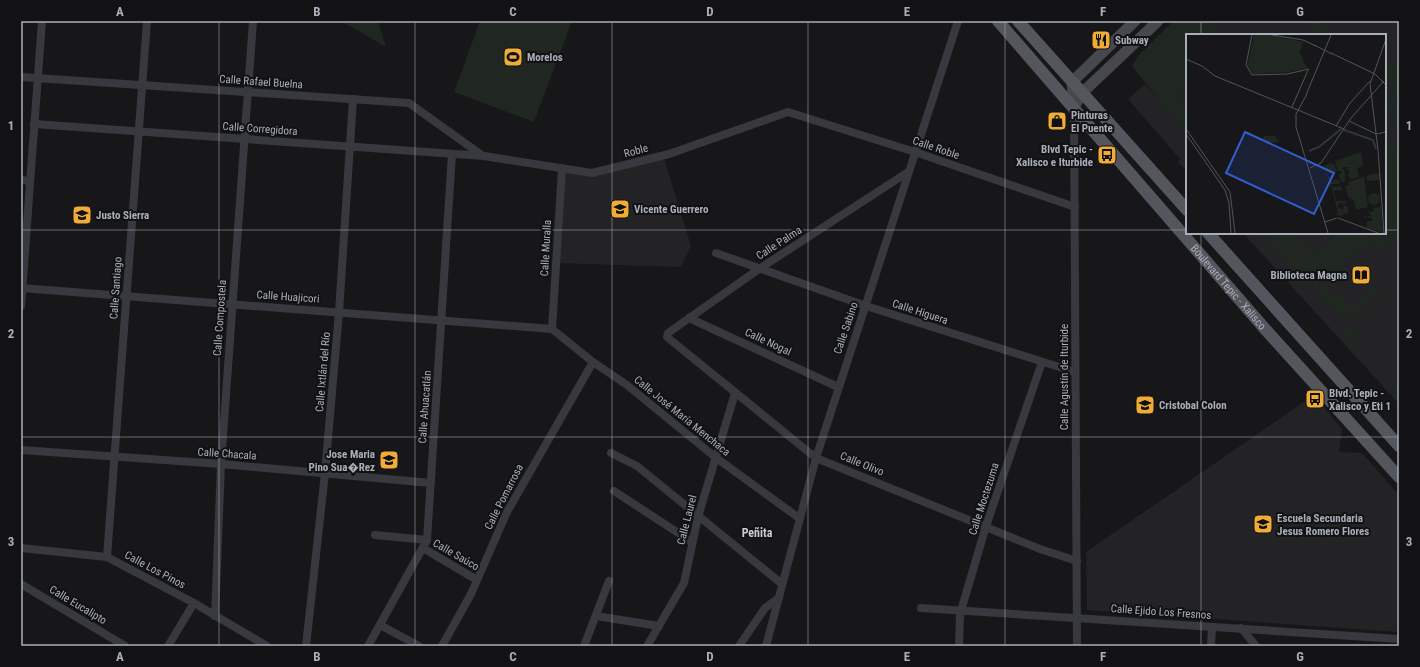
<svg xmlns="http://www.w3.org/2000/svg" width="1420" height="667" font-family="'Roboto Condensed',sans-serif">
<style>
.built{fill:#232326}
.green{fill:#1f2720}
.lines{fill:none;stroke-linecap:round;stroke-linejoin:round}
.minor{stroke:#38393e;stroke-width:8}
.secondary{stroke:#46484e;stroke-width:11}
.primary{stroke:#54565d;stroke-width:12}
.grid{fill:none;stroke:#a9afb9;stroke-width:1;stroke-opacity:0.55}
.labels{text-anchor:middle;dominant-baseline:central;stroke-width:4;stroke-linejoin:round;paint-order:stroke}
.poi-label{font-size:11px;font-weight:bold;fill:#a9afb9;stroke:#121214;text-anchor:start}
.street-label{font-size:11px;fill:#a9afb9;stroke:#121214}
.neighbourhood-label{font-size:12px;font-weight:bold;fill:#cacdd5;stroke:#121214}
.inset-river{fill:none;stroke:#2d373d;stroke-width:2}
.inset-road{fill:none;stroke:#515459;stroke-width:1}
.view{fill:#325dd3;fill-opacity:0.15;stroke:#325dd3;stroke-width:2}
.inset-edge{fill:none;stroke:#a9afb9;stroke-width:2}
.neatline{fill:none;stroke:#a9afb9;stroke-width:1.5}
.grid-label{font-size:13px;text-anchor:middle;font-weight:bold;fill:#a9afb9}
</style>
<rect width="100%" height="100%" fill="#171719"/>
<g class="built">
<polygon points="1214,21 1399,21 1399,404 1243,233 1385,233 1385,35 1221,35"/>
<polygon points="1187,77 1187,172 1178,162 1180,159 1128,99 1145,84 1160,101"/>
<polygon points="663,155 691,246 681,267 556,263 562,169 592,173"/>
<polygon points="1314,395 1342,429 1339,452 1362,453 1399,495 1399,632 1087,610 1086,552"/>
</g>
<g class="green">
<polygon points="341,21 378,21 386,47"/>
<polygon points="480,21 572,21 534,122 454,92"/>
<polygon points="1173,21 1214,21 1221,35 1187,35 1187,77 1178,99 1187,109 1187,135 1132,66 1137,57"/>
<polygon points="1303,21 1322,21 1333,33 1330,35 1316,35"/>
<polygon points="1399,63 1399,98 1385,82 1385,65"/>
<polygon points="1391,99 1399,108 1399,128 1385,112 1385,104"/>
<polygon points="1385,137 1399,152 1399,244 1385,228"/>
<polygon points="1263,233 1294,233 1315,256 1340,233 1379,233 1388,243 1380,251 1371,241 1336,272 1332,267 1319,280 1331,294 1335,290 1351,308 1378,284 1383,290 1349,321 1345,316 1342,320"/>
<polygon points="1352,325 1358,331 1357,348 1343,333"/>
<polygon points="1384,381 1399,382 1399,397 1398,398"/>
</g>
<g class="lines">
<g class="minor">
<polyline points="21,77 409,103 483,156"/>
<polyline points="1074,108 1077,646"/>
<polyline points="34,124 484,156 592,173 669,154 788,112 915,152 1075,207"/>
<polyline points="908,172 759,269 668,333 667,337 816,458 1040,549 1077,561"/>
<polyline points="21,180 30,181"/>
<polyline points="716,253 866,306 1075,372"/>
<polyline points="21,288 552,329"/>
<polyline points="21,306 42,21"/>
<polyline points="689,318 838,387"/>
<polyline points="552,329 593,362 627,385 715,457 799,518"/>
<polyline points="552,329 562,169"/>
<polyline points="21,450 221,464 431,483"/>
<polyline points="611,453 637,466 782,584"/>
<polyline points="614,491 692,542"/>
<polyline points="375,535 427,540"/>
<polyline points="21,548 107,557 194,603 267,646"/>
<polyline points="423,548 477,580"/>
<polyline points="107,557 147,21"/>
<polyline points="21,584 125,646"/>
<polyline points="921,608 1399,639"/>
<polyline points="215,616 221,464 253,21"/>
<polyline points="596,616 659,626"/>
<polyline points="380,625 419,646"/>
<polyline points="1241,628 1256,646"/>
<polyline points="168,646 194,603"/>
<polyline points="306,646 325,473 339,312 353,99"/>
<polyline points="368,646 427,540 452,154"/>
<polyline points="442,646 471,594 507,512 593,362"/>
<polyline points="584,646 609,581"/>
<polyline points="647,646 684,583 698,517 735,393"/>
<polyline points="739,646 765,608 779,598"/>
<polyline points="766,646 816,458 958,21"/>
<polyline points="959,646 960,617 963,604 986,526 1042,362"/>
<polyline points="1211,646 1212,627"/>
</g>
<g class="secondary">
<polyline points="1074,107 1082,93 1158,21"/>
<polyline points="1074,107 1072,82 1135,21"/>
</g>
<g class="primary">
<path id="s1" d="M998,21L1265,329L1399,477"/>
<polyline points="1018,21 1187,210"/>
<polyline points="1208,233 1399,446"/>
</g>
</g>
<path class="grid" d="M219,21V646M415,21V646M612,21V646M808,21V646M1005,21V646M1201,21V35M21,230H1187M1385,230H1399M1201,233V646M21,437H1399"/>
<defs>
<symbol id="restaurant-square" viewBox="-11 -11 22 22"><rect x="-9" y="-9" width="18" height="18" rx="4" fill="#f1ac37" stroke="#121214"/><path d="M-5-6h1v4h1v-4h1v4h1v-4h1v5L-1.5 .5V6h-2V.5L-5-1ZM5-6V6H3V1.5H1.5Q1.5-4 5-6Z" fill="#111"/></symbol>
<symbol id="stadium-square" viewBox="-11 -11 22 22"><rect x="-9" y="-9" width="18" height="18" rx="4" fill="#f1ac37" stroke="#121214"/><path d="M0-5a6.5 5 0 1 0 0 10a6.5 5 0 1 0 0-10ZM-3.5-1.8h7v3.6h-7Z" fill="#111"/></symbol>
<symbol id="shop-square" viewBox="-11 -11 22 22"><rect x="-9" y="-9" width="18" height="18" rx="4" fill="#f1ac37" stroke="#121214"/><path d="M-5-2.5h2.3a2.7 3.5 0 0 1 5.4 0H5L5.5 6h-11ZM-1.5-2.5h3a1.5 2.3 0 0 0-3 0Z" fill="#111"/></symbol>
<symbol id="bus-square" viewBox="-11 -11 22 22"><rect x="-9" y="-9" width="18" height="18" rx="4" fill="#f1ac37" stroke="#121214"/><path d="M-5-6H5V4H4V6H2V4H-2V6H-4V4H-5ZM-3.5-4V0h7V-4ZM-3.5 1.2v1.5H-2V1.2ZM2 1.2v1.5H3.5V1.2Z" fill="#111"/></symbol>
<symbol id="school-square" viewBox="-11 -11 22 22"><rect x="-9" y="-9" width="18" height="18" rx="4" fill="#f1ac37" stroke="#121214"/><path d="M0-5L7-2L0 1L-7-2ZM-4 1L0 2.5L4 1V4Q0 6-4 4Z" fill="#111"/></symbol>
<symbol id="library-square" viewBox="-11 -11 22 22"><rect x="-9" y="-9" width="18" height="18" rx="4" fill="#f1ac37" stroke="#121214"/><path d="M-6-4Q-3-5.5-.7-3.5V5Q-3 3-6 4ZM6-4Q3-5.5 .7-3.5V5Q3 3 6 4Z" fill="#111"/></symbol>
</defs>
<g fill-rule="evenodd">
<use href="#restaurant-square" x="1090" y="29" width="22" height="22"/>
<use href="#stadium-square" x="502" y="46" width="22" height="22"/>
<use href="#shop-square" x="1046" y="110" width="22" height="22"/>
<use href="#bus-square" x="1096" y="144" width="22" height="22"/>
<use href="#school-square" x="609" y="198" width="22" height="22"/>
<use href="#school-square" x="71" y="204" width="22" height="22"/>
<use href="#library-square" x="1350" y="264" width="22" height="22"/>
<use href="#bus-square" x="1304" y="388" width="22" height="22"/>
<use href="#school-square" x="1134" y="394" width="22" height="22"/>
<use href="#school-square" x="378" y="449" width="22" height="22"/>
<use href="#school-square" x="1252" y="513" width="22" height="22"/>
</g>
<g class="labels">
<g class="poi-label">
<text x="1115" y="40">Subway</text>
<text x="527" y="57">Morelos</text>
<text x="1071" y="115">Pinturas<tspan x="1071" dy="13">El Puente</tspan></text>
<text x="1093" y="149" text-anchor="end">Blvd Tepic -<tspan x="1093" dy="13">Xalisco e Iturbide</tspan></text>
<text x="634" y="209">Vicente Guerrero</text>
<text x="96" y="215">Justo Sierra</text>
<text x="1347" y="275" text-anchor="end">Biblioteca Magna</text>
<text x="1329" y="393">Blvd. Tepic -<tspan x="1329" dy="13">Xalisco y Eti 1</tspan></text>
<text x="1159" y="405">Cristobal Colon</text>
<text x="375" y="454" text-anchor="end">Jose Maria<tspan x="375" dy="13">Pino Sua�Rez</tspan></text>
<text x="1277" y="518">Escuela Secundaria<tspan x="1277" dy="13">Jesus Romero Flores</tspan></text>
</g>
<g class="street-label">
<text transform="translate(261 82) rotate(4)">Calle Rafael Buelna</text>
<text transform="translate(260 129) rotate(4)">Calle Corregidora</text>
<text transform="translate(936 148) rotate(19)">Calle Roble</text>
<text transform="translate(636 151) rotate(-15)">Roble</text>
<text transform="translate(779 243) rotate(-33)">Calle Palma</text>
<text transform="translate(546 248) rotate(-87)">Calle Muralla</text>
<text stroke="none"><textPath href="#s1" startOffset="352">Boulevard Tepic - Xalisco</textPath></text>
<text transform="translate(116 288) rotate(-86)">Calle Santiago</text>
<text transform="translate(288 297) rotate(4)">Calle Huajicori</text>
<text transform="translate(920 312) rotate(18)">Calle Higuera</text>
<text transform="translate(220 318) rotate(-86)">Calle Compostela</text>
<text transform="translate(846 328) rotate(-71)">Calle Sabino</text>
<text transform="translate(768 342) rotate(25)">Calle Nogal</text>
<text transform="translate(323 372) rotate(-85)">Calle Ixtlán del Río</text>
<text transform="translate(1064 377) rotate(-90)">Calle Agustín de Iturbide</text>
<text transform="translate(425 407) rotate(-86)">Calle Ahuacatlán</text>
<text transform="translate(682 416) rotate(39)">Calle José María Menchaca</text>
<text transform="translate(227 454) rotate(4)">Calle Chacala</text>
<text transform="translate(862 464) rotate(22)">Calle Olivo</text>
<text transform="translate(504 497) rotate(-63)">Calle Pomarrosa</text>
<text transform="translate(984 499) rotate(-72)">Calle Moctezuma</text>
<text transform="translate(687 520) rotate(-76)">Calle Laurel</text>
<text transform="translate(456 555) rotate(30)">Calle Saúco</text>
<text transform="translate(155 570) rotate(28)">Calle Los Pinos</text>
<text transform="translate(78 605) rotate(31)">Calle Eucalipto</text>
<text transform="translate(1161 612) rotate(4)">Calle Ejido Los Fresnos</text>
</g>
<g class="neighbourhood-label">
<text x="757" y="533">Peñita</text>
</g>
</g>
<g transform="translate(1186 34)">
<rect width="200" height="200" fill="#171719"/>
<path d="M68,1H84L117,8L114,18L121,34L103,38L67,40L61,33ZM78,102H89L93,108L82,109V112L77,105ZM175,118L177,132L171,134L173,143L166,145L161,141L164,139L160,134H165L159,133L156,134L159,138V147L155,148L153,141L157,140L153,141L156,137H152L149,127ZM148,127L144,130H148L151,138L140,135L142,142L147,143L143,145L147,148L148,145L153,146L154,150H145L146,153L155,152L156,157L148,156L150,167H159L160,170L153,169L152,174L158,175V171L161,172L163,178L159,180L154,176L158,180L155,182L150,181L152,179L146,154H145L139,133H136ZM193,139L194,146L181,147V141ZM178,143L182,173L170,176L168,166L163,165L168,164H163L159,152L163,151L162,148ZM182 165a6 6 0 1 1 12 0a6 6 0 1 1-12 0ZM195,172L197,199L181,194V187H186V184L176,183L186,182L182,177L187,178L188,174Z" fill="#1f2720"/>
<path class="inset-river" d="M158,96L187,106L190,115M123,117L133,113L155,95"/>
<path class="inset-road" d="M66,1L60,31L66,41L101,40L123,35M86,1L117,6L130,12M128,11L146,20M145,19L189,40L200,51M0,25L16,32L29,42L158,95M121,60L110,80V93L142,199M120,61L145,1M106,73L122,36M163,87L190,100L200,98M150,92L164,69L184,47M0,95L44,158L49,199M0,100L39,156L43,169L45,199M124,134L135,129L165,84L198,47M152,184L192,199M139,188L151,184M198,199L192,116L184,50L200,5"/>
<path class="view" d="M59,98L148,139L128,180L40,139Z"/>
<rect width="200" height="200" class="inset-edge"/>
</g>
<rect width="1420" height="667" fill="none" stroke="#121214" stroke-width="44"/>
<rect x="22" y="22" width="1376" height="623" class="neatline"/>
<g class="grid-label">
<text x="120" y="16">A</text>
<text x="317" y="16">B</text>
<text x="513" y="16">C</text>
<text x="710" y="16">D</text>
<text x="907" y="16">E</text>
<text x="1103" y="16">F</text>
<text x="1300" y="16">G</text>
<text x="11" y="130">1</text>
<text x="1409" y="130">1</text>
<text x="11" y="338">2</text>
<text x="1409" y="338">2</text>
<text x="11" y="546">3</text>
<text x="1409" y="546">3</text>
<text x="120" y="661">A</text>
<text x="317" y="661">B</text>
<text x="513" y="661">C</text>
<text x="710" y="661">D</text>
<text x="907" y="661">E</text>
<text x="1103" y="661">F</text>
<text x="1300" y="661">G</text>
</g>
</svg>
